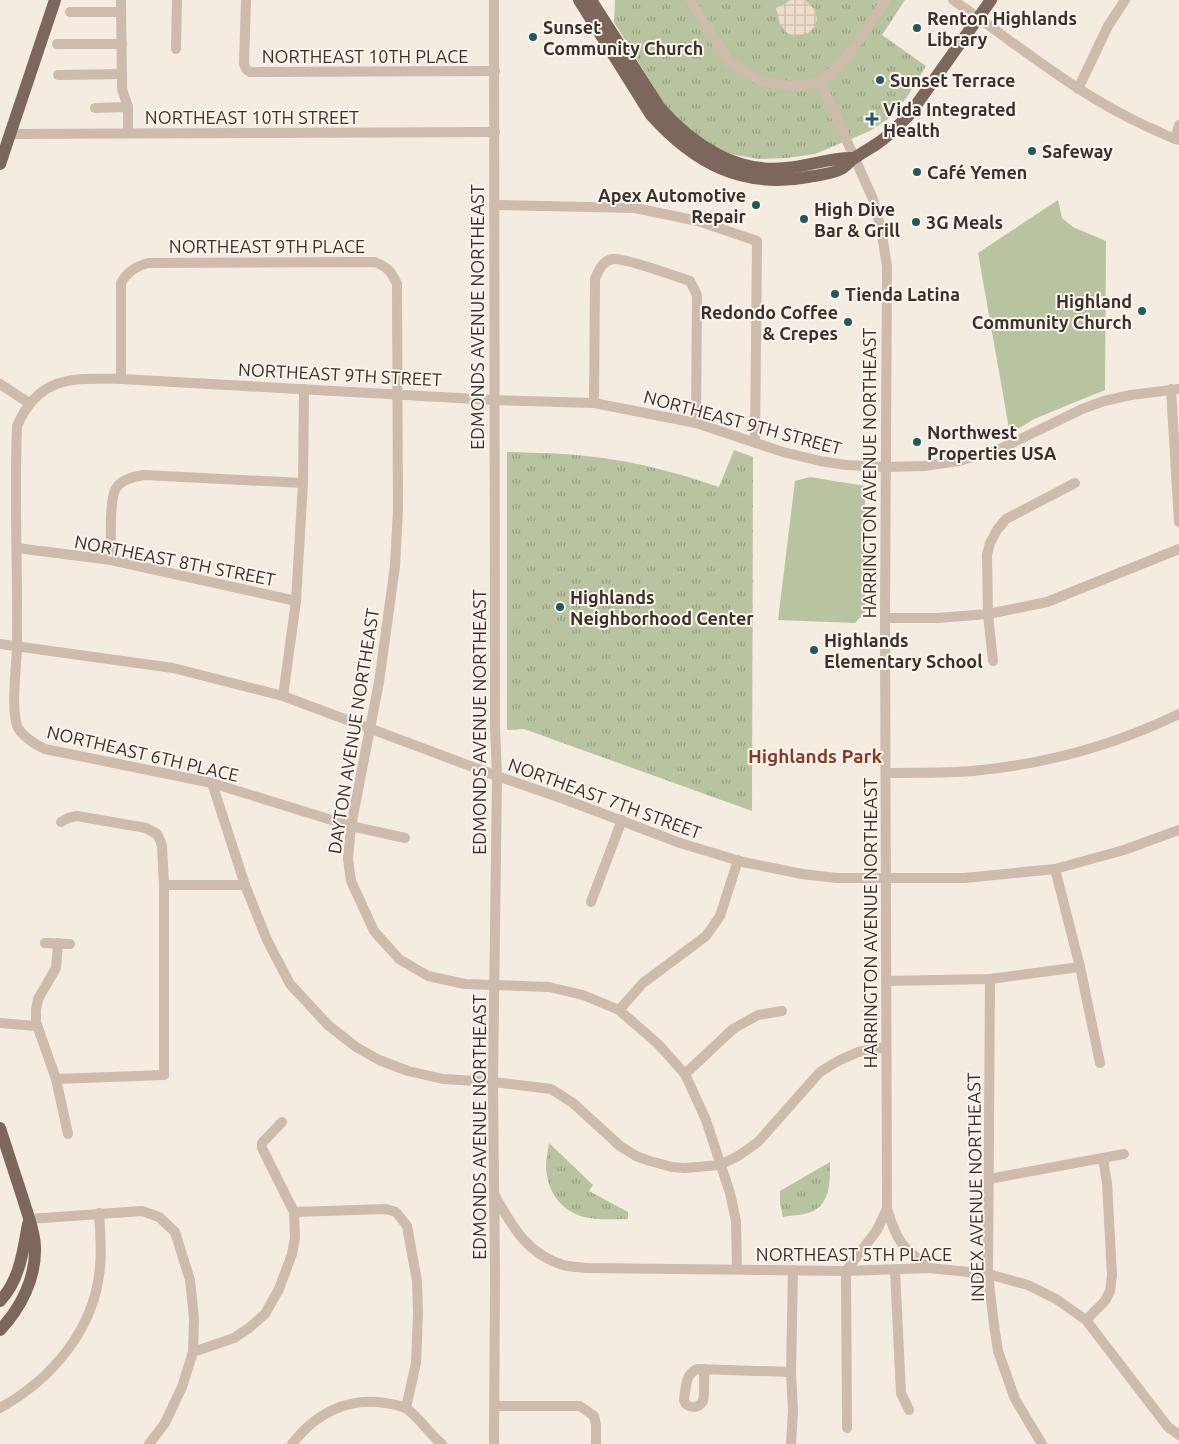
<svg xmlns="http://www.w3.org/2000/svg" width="1179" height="1444" font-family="Ubuntu,sans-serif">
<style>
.grass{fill:#b8c4a0}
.park{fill:url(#park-tufts)}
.plaza{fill:url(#plaza-grid)}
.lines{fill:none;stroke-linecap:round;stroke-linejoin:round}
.minor{stroke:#cdbbac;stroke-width:10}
.major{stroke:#7d675c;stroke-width:12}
.poi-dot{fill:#1f5a5e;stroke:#fbf5ee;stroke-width:2}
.labels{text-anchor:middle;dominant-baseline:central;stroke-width:4;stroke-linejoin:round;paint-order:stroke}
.poi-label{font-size:18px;font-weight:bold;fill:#3b302b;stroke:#fbf5ee;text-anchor:start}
.street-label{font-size:18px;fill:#3b302b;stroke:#fbf5ee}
.neighbourhood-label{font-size:19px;font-weight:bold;fill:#8c3b22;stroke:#fbf5ee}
</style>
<defs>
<pattern id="park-tufts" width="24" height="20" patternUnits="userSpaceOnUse" patternTransform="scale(1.25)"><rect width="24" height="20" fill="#b8c4a0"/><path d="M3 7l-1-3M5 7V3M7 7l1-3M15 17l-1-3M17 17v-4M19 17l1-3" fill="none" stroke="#97a083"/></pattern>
<pattern id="plaza-grid" width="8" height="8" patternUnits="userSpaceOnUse" patternTransform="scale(1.25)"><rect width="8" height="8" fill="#ecdcc8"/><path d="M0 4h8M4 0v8" fill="none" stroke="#cbbdac"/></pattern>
</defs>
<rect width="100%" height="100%" fill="#f4ebe1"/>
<g class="grass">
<polygon points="1058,200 1062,218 1073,227 1106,241 1105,390 1034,419 1010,434 978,253"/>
<polygon points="810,477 865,486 865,612 855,623 778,620 795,481"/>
</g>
<g class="park">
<polygon points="615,0 905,0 882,35 926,66 907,97 889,118 870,131 815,154 787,158 759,159 731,154 710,146 669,112 614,22"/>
<path d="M734,450L753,457L752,811L524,729L507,730V452C536,453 566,453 595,457C638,462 678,473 719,487Z"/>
<path d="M549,1143L593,1185L589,1191L628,1212V1219C615,1219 601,1220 589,1218C562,1213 547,1193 546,1166C546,1159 548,1151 549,1143Z"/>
<path d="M830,1162C830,1178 831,1201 815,1210C807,1215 793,1215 783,1217L780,1204V1191Z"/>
</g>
<polygon class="plaza" points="791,0 805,0 815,10 817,19 815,26 808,33 795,36 787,33 780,24 776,8"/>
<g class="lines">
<g class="minor">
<polyline points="121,0 122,89 128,107"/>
<polyline points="246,0 244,64 246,69 250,72 495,71"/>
<polyline points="494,0 495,727 497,776 493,1082 495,1273 494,1444"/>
<polyline points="690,0 729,62 760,81 793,86 809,84 820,81 842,64 886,0"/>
<path d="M953,0C1017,44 1077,95 1148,127C1158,131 1168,137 1179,140"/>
<polyline points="70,12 121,12"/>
<polyline points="57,44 122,44"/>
<polyline points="176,49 177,0"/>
<polyline points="58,75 122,74"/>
<polyline points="820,81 873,199 881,229 887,266 885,618 887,1209 877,1230 846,1271 847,1428"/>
<polyline points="1078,89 1108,26 1125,0"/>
<polyline points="95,108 128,107 128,133"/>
<polyline points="10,134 495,132"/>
<polyline points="1175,139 1179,125"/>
<polyline points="494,205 635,208 698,221 757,241 755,443"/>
<path d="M121,379V283C128,271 135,267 148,263L375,262C387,267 392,272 397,284L398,510L395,566L379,682L351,826L348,859L351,881L374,931L399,959L428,976L465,984L549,987L583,995L619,1010L658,1044L685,1074L706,1120L730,1193L736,1221L737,1269"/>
<polyline points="0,384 29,403"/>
<polyline points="1171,389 1179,522"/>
<path d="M594,403L595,279C599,270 602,261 613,259C626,258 675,276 690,281L697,295L696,423"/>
<polyline points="17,548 111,560 296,601"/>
<path d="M111,560C111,545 109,498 116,488C122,479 134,477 144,475L303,483"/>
<polyline points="885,618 937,618 988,614 1047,602 1179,549"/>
<polyline points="0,644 173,668 283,696 497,776 564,799 680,843 743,862 802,874 837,878 964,878 1055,869 1124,850 1179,830"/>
<polyline points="993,661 988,614 987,555 990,543 997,530 1006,519 1075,483"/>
<polyline points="283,696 296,601 303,483 304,389"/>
<path d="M886,773C917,772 950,774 981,770C1050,763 1117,744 1179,714"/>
<polyline points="212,783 245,885 267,940 290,984 328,1025 356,1047 379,1060 408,1071 443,1079 493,1082 551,1089 573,1103 620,1146 636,1156 650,1161 672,1167 685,1168 720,1165 738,1156 758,1142 820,1072 838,1061 858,1052 886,1047"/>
<path d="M405,838L351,826L212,783L45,749C35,744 24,738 18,728C10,710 17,665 17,644C18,572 14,499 17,426C39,375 73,378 121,379L493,400L594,403L696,423L783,452L820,461L846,465L885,467L924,466L959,461L998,450L1082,409L1104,401L1131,395L1179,389"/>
<polyline points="1055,869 1080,967 1100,1063"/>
<polyline points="164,885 245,885"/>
<polyline points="591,902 622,820"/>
<polyline points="45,943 70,944"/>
<polyline points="58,943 56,968 38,999 36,1010 36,1022 56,1079 68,1134"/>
<polyline points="990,979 988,1274 994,1325 998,1351 1015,1399 1042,1444"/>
<polyline points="886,981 990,979 1080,967"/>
<polyline points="619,1010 643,983 706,936 720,916 738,860"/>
<polyline points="0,1023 36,1026"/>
<polyline points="685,1074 733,1029 758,1015 782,1011"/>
<polyline points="56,1079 164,1075 164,885 162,846 160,840 157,834 146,828 77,816 68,818 61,822"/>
<polyline points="989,1179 1124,1154"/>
<path d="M495,1196C512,1226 527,1254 563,1265C570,1267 579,1267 587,1268L846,1271L929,1268L988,1274L1028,1285L1056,1299L1086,1320L1168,1427L1179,1435"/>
<path d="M887,1209C897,1242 902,1247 929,1268"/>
<polyline points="294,1212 386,1209 396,1212 407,1226 417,1281 418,1313 416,1363 406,1408"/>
<polyline points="29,1219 142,1211 159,1217 175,1232 190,1280 194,1318 193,1352 182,1387 165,1423 149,1444"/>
<polyline points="895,1270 901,1393 909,1410"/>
<polyline points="1086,1320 1105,1301 1110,1291 1112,1275 1107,1183 1103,1158"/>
<polyline points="193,1352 234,1338 249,1328 265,1314 279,1289 292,1254 295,1238 294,1212 262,1148 262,1143 282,1122"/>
<path d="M704,1369C704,1377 705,1395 703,1401C699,1409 686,1409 684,1400C684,1397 685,1394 685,1392C687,1381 687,1374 697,1369L791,1372"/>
<polyline points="495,1406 580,1406 594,1416 596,1425 596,1444"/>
<path d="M0,1408C52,1379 95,1329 100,1267C102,1249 100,1231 99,1213"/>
<path d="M292,1444C315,1414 347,1397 385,1403C392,1404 401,1405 407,1409C420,1418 429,1434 442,1444"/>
<polyline points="791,1444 793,1411 791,1372 793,1270"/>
</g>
<g class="major">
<path d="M579,0L651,115C694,163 742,189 808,177C818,175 833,174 841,169C847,166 850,160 856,157C863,152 871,148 878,143C890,135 899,125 909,115L991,0"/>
<path d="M591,0L660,108C692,144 736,174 786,168C810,166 831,157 854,158"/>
<polyline points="0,164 55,0"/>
<path d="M0,1128C8,1152 16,1177 24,1202C28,1216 35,1232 35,1247C36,1278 21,1308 0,1330"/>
<path d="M0,1301C20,1280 23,1251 28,1224"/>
</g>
</g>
<g class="poi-dot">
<circle cx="917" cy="28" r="5"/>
<circle cx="533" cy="37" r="5"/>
<circle cx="880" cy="80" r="5"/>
<path d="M869.5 111.5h5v5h5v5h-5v5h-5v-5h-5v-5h5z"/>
<circle cx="1032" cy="151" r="5"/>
<circle cx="917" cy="172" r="5"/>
<circle cx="756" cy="205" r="5"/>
<circle cx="804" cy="219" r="5"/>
<circle cx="916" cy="222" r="5"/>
<circle cx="835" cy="294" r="5"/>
<circle cx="1142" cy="311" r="5"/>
<circle cx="848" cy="322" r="5"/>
<circle cx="917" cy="442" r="5"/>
<circle cx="560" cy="607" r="5"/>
<circle cx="814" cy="650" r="5"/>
</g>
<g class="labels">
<g class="poi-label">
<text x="927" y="18">Renton Highlands<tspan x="927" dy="21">Library</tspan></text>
<text x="543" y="27">Sunset<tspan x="543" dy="21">Community Church</tspan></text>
<text x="890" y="80">Sunset Terrace</text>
<text x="883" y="109">Vida Integrated<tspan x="883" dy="21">Health</tspan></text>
<text x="1042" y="151">Safeway</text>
<text x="927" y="172">Café Yemen</text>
<text x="746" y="195" text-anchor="end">Apex Automotive<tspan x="746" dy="21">Repair</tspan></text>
<text x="814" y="209">High Dive<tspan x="814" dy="21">Bar &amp; Grill</tspan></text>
<text x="926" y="222">3G Meals</text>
<text x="845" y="294">Tienda Latina</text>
<text x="1132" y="301" text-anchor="end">Highland<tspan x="1132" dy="21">Community Church</tspan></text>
<text x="838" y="312" text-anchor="end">Redondo Coffee<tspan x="838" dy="21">&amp; Crepes</tspan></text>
<text x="927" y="432">Northwest<tspan x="927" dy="21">Properties USA</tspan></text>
<text x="570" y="597">Highlands<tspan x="570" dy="21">Neighborhood Center</tspan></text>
<text x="824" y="640">Highlands<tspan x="824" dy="21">Elementary School</tspan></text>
</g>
<g class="street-label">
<text x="365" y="56">NORTHEAST 10TH PLACE</text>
<text x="252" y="117">NORTHEAST 10TH STREET</text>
<text x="267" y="246">NORTHEAST 9TH PLACE</text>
<text transform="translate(477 317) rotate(-90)">EDMONDS AVENUE NORTHEAST</text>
<text transform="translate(340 374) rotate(3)">NORTHEAST 9TH STREET</text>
<text transform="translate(743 422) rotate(15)">NORTHEAST 9TH STREET</text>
<text transform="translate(869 473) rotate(-90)">HARRINGTON AVENUE NORTHEAST</text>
<text transform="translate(175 560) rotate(11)">NORTHEAST 8TH STREET</text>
<text transform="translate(479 722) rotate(-90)">EDMONDS AVENUE NORTHEAST</text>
<text transform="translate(353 731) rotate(-81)">DAYTON AVENUE NORTHEAST</text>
<text transform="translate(143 753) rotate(13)">NORTHEAST 6TH PLACE</text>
<text transform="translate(605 798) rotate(20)">NORTHEAST 7TH STREET</text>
<text transform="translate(870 923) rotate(-90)">HARRINGTON AVENUE NORTHEAST</text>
<text transform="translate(479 1127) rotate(-90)">EDMONDS AVENUE NORTHEAST</text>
<text transform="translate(975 1187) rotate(-91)">INDEX AVENUE NORTHEAST</text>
<text x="854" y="1254">NORTHEAST 5TH PLACE</text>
</g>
<g class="neighbourhood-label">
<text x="815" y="756">Highlands Park</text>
</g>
</g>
</svg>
